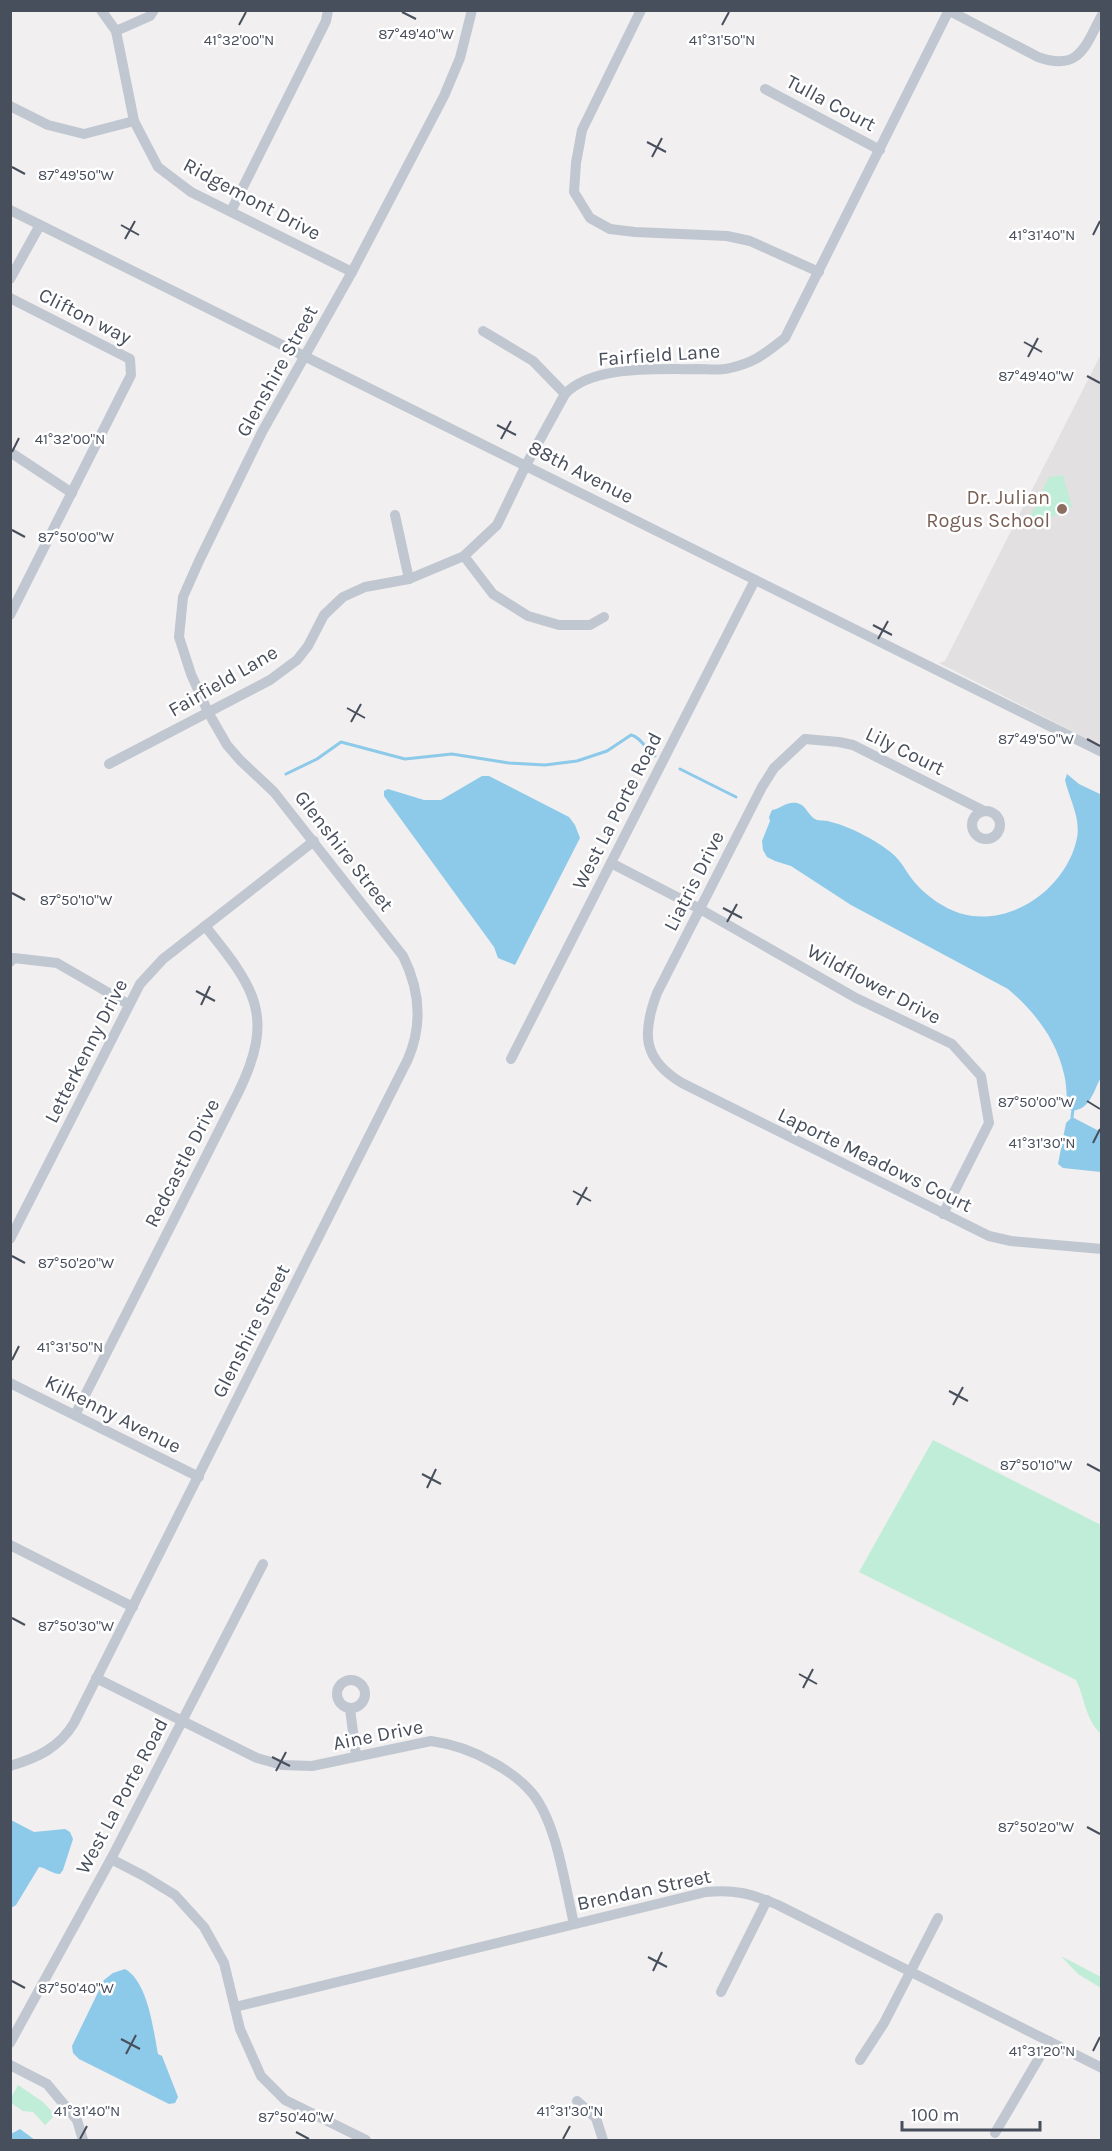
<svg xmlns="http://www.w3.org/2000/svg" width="1112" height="2151" font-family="Karla,sans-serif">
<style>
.education{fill:#e2e0e1}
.green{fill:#bfedd7}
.water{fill:#8dc9e9}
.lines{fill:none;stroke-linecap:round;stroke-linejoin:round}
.stream{stroke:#8dc9e9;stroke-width:3}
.minor{stroke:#c0c7d0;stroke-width:10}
.ticks{fill:none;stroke:#484f5c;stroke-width:2}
.education-dot{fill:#8d6e63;stroke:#fff;stroke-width:2}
.labels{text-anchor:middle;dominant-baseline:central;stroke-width:5;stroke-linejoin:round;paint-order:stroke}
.street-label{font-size:20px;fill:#484f5c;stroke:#fff}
.education-label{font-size:20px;fill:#785e54;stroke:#fff;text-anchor:end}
.ticks-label{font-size:15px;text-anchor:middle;fill:#484f5c;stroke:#fff;stroke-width:5;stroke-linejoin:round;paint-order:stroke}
</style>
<rect width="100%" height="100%" fill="#f1efef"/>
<polygon class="education" points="1100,356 1101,357 1101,746 939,663 945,661"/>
<g class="green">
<polygon points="1063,475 1072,507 1039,523 1030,517 1049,477"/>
<path d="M933,1440L1101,1525V1734C1085,1719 1085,1698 1076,1680L859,1572Z"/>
<polygon points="1061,1956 1101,1977 1101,1988 1078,1974"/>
<polygon points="18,2085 43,2102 55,2115 45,2125 33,2112 23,2111 11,2103 11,2098"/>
</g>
<g class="water">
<path d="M1067,774L1079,784L1102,795L1101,1077C1094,1090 1089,1113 1070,1110L1068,1107C1066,1096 1067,1085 1064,1074C1056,1039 1035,1012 1008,989L851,905L791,866L775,861L767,857L763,850L762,841L770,821L769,817L772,810C781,809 786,801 797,803C807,805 808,817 817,820C822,821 827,820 831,822C849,826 882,843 895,856C904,865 909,877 917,885C928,897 944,908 959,913C1010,929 1067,888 1077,838C1081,818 1069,798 1065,780Z"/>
<polygon points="482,776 489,776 569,817 575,825 580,838 515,965 498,958 494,947 384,796 384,791 388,789 424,800 441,800"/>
<polygon points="1072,1117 1101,1132 1101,1172 1063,1168 1058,1164 1066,1123"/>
<path d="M11,1820L34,1832L65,1829L70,1832L73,1839L63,1870L60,1874C52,1874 47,1868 39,1867L16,1905L11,1908Z"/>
<path d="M125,1969C148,1982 153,2028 158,2054L162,2056L178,2097L175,2103L169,2104L79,2059L73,2053L72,2046L104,1980L113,1973Z"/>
<polygon points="20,2129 35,2140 11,2140 11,2134"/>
</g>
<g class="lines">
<g class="stream">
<polyline points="680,769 736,797"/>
<path d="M286,774L317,759L341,742L405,759L452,754L509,763L545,765L577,761L607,751L631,735C641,737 646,750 655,756"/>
<polyline points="1072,1117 1073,1110"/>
</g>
<g class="minor">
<polyline points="101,10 116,31 134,121 158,167 191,192 352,272"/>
<polyline points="641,10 582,130 576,163 574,192 590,218 610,229 635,232 727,236 750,241 819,272"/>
<path d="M948,10L1038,57C1080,72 1085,46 1102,15"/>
<polyline points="116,31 150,16 154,10"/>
<polyline points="765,89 880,150"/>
<polyline points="10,106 48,125 84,134 134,121"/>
<polyline points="10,210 1102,752"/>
<polyline points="231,211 326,21 328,10"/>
<polyline points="10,279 40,225"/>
<polyline points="10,298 130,359 131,375 10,615"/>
<polyline points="483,331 533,361 565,394"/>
<polyline points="10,452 72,493"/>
<polyline points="395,515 409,579"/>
<polyline points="464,556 493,594 528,616 559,625 590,625 604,617"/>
<path d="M109,764L270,680L297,660L308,646L324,615L343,597L365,587L409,579L464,556L497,525L526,465L565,394C593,364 660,370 697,369C708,369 720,371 730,368C756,362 764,354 785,338L949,10"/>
<path d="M984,811L853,745L839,742L805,739L774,768L762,787L657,993C642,1033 642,1059 682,1083L989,1236L1011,1241L1102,1249"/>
<circle cx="986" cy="825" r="14"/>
<polyline points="611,863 700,909 856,998 952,1044 981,1076 989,1123 943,1214"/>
<polyline points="10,962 14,958 57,963 128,1004"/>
<polyline points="511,1059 755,580"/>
<polyline points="10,1239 140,984 163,959 314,841"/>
<polyline points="10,1383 199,1477"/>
<path d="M75,1415L238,1093C276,1016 255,988 205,926"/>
<polyline points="10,1545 133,1607"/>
<path d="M96,1678L257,1758L282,1765L312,1766L431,1741C453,1744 473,1751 492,1762C507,1770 521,1780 532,1793C557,1823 565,1886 574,1924"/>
<circle cx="351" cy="1694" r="14"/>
<polyline points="350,1709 356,1755"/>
<path d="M10,1766C37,1758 59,1748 74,1723L408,1059C423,1024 420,990 403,956L274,792L240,760L227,745L208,712L191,674L179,637L183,597L199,561L262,432L352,272L444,96L460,58L472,10"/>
<polyline points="111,1859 144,1876 175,1895 204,1927 224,1963 240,2029 261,2076 285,2100 366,2140"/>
<polyline points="721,1992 767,1900"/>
<path d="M235,2007L706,1892C735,1889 752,1894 778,1905L1102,2068"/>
<polyline points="10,2043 111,1859 263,1564"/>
<polyline points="860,2060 884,2023 938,1918"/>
<polyline points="10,2065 47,2084 77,2120 83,2140"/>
<polyline points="577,2101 596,2118 603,2140"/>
<polyline points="995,2133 1049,2041"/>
</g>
</g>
<path class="ticks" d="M402,12L416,19M239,25L246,12M722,25L729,12M647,142L666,152M652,157L662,138M12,167L25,174M121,225L139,235M1093,235L1100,221M125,239L135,221M1024,342L1042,352M1028,357L1038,338M1087,376L1100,383M497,425L516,435M501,439L511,421M12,452L19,438M12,530L25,537M873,625L892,635M878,639L888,621M347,708L365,718M351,722L361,704M1087,739L1100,746M12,893L25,900M723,908L742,918M727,922L737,904M196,991L215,1001M201,1005L210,986M1087,1101L1100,1109M1093,1143L1100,1129M573,1191L591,1201M577,1205L587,1187M12,1256L25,1263M12,1360L19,1346M949,1391L968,1401M953,1405L963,1387M1087,1464L1100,1471M422,1474L441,1484M427,1488L436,1469M12,1618L25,1625M799,1674L817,1684M803,1688L813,1669M272,1757L290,1766M276,1771L286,1752M1087,1827L1100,1834M648,1957L667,1967M653,1971L662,1952M12,1981L25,1988M121,2039L140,2049M1093,2051L1100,2037M126,2054L136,2035M296,2132L309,2139M80,2139L87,2126M563,2139L570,2126"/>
<circle class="education-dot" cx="1062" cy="509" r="6"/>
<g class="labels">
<g class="street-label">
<text transform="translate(831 103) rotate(28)">Tulla Court</text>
<text transform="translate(252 199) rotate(28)">Ridgemont Drive</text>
<text transform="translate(85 316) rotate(27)">Clifton way</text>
<text transform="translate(659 355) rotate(-4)">Fairfield Lane</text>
<text transform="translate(277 371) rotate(-61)">Glenshire Street</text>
<text transform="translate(581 472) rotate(27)">88th Avenue</text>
<text transform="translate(223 681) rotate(-30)">Fairfield Lane</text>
<text transform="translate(905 751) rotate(26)">Lily Court</text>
<text transform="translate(617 811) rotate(-63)">West La Porte Road</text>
<text transform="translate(344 851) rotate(52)">Glenshire Street</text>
<text transform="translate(694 881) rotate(-63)">Liatris Drive</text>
<text transform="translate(874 984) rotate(28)">Wildflower Drive</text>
<text transform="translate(86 1051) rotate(-63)">Letterkenny Drive</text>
<text transform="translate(875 1160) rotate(26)">Laporte Meadows Court</text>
<text transform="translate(182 1163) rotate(-63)">Redcastle Drive</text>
<text transform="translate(251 1331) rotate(-63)">Glenshire Street</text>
<text transform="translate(113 1414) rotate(27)">Kilkenny Avenue</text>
<text transform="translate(378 1735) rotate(-11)">Aine Drive</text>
<text transform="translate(122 1796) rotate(-62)">West La Porte Road</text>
<text transform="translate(644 1890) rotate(-12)">Brendan Street</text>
</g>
<g class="education-label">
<text x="1050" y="497">Dr. Julian<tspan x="1050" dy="23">Rogus School</tspan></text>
</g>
</g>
<g class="ticks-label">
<text x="416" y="39">87°49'40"W</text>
<text x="239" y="45">41°32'00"N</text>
<text x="722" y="45">41°31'50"N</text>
<text x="76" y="180">87°49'50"W</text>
<text x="1042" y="240">41°31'40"N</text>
<text x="1036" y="381">87°49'40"W</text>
<text x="70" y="444">41°32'00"N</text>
<text x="76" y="542">87°50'00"W</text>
<text x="1036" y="744">87°49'50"W</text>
<text x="76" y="905">87°50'10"W</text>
<text x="1036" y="1107">87°50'00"W</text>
<text x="1042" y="1148">41°31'30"N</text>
<text x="76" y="1268">87°50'20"W</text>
<text x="70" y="1352">41°31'50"N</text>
<text x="1036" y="1470">87°50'10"W</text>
<text x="76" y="1631">87°50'30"W</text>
<text x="1036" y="1832">87°50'20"W</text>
<text x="76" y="1993">87°50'40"W</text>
<text x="1042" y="2056">41°31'20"N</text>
<text x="87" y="2116">41°31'40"N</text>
<text x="570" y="2116">41°31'30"N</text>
<text x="296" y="2122">87°50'40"W</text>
</g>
<rect width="1112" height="2151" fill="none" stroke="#484f5c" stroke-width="24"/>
<path d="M902 2121v9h138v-9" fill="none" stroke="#484f5c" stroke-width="3"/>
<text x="911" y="2121" font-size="18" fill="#484f5c" stroke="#ffffff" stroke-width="4.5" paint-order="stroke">100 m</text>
</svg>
